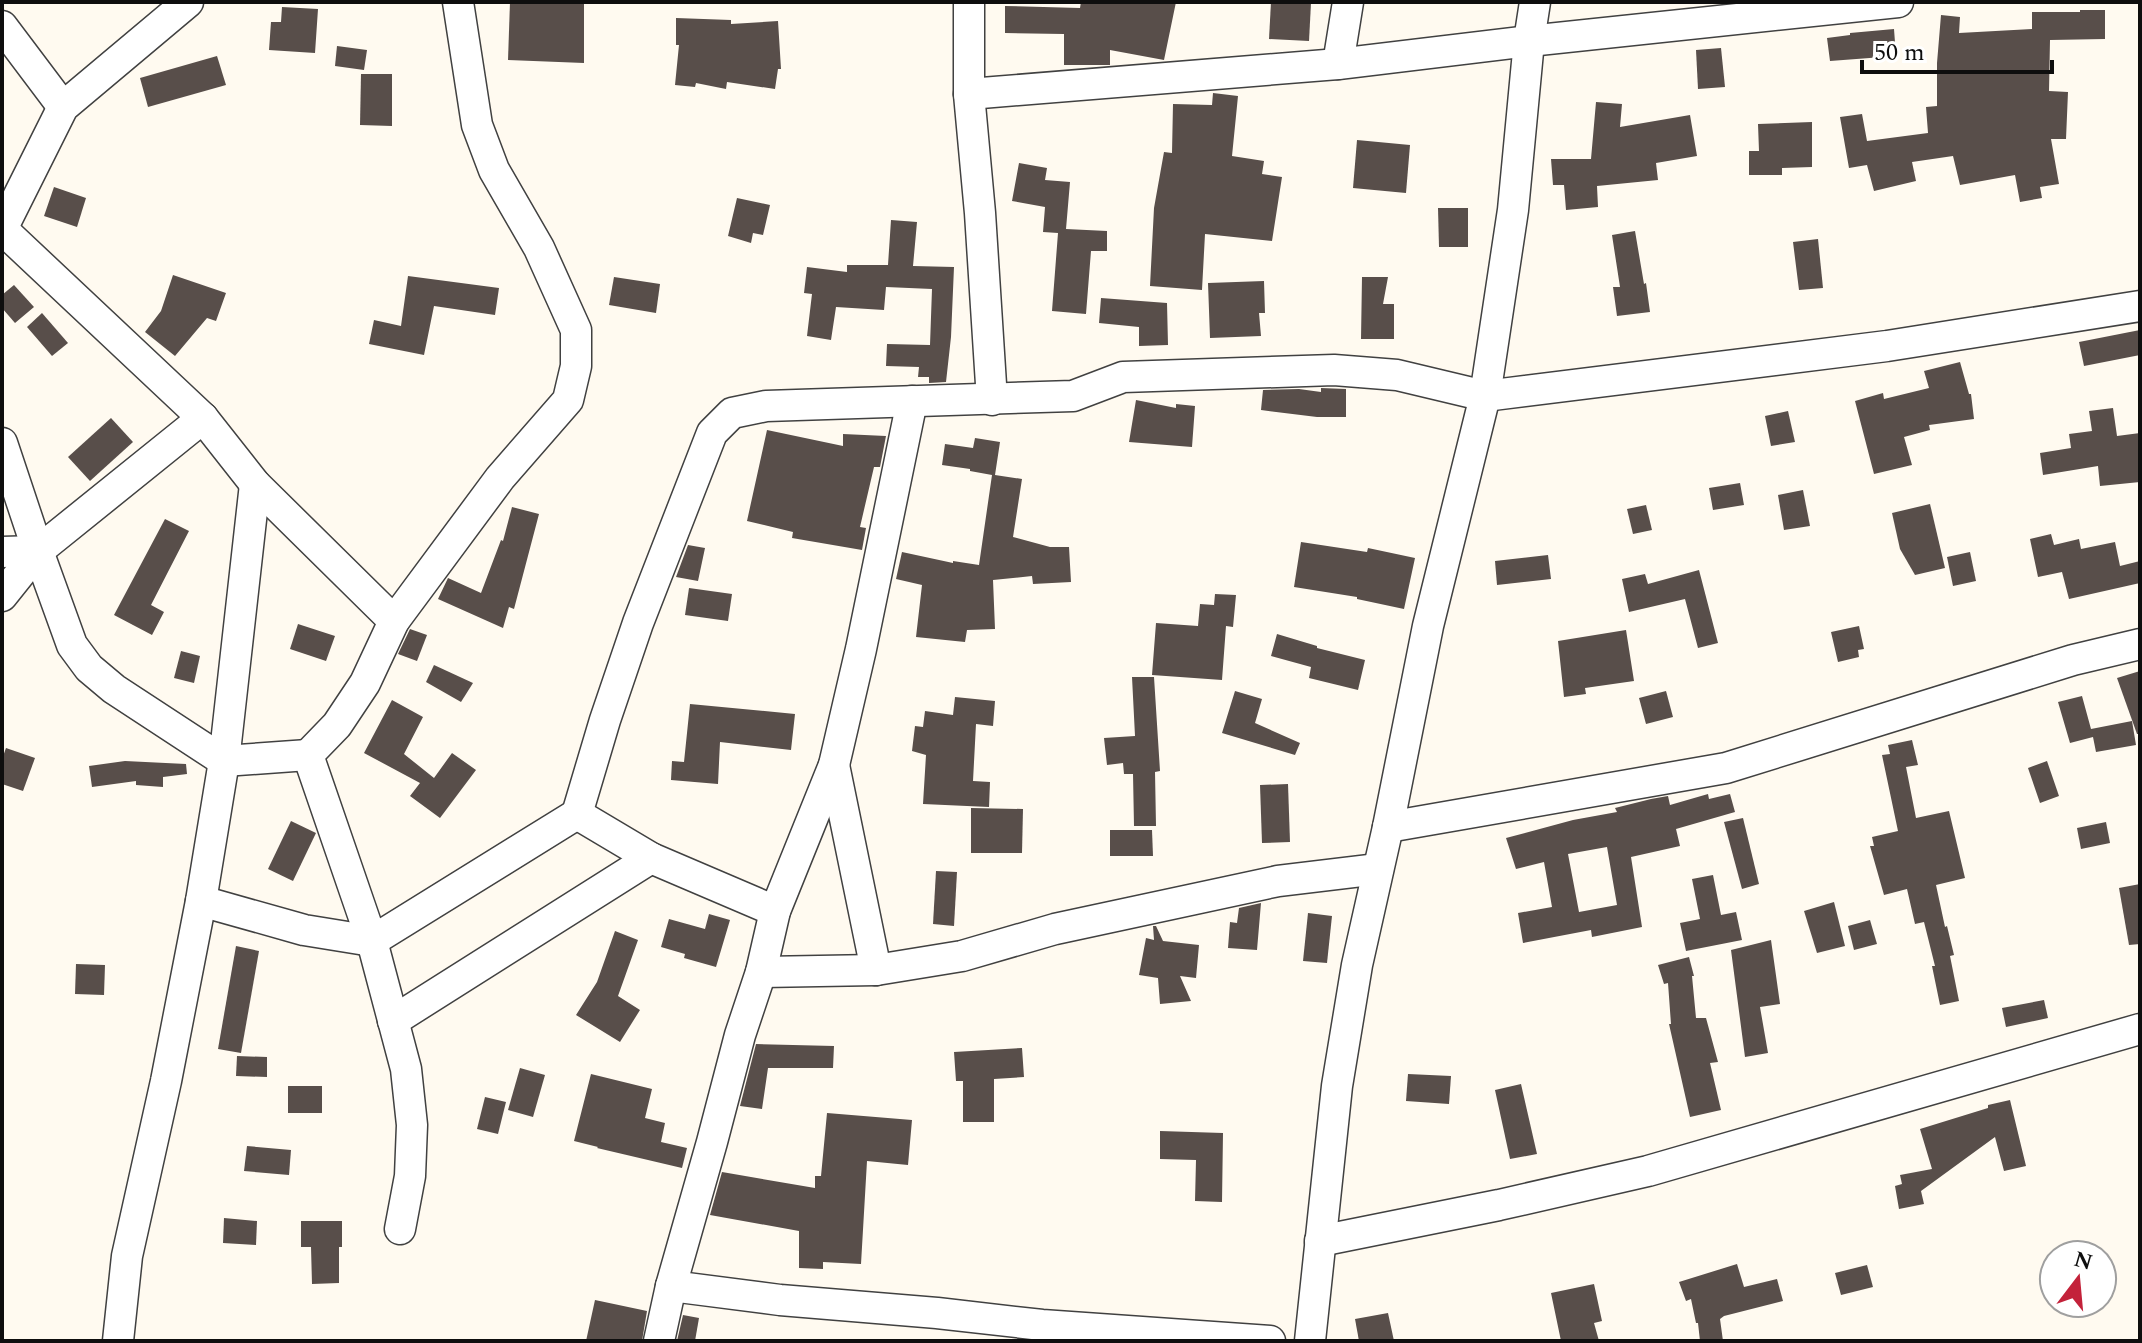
<svg xmlns="http://www.w3.org/2000/svg" width="2142" height="1343" font-family="Spectral,serif">
<style>
.building{fill:#584e4a;fill-rule:evenodd}
.lines{fill:none;stroke-linecap:round;stroke-linejoin:round}
.street-casing{stroke:#414141;stroke-width:33}
.street{stroke:#fff;stroke-width:30}
</style>
<rect width="100%" height="100%" fill="#fffaf0"/>
<g class="building">
<polygon points="510,2 584,2 584,63 508,60"/>
<polygon points="1081,2 1176,2 1164,60 1110,50 1110,65 1064,65 1064,34 1005,33 1005,6 1080,8"/>
<polygon points="1271,2 1311,3 1309,41 1269,39"/>
<polygon points="282,7 318,9 315,53 269,50 271,22 281,22"/>
<polygon points="2080,10 2105,10 2105,39 2050,40 2049,91 2068,92 2066,139 2051,139 2059,184 2040,187 2042,198 2020,202 2015,175 1960,185 1953,156 1912,162 1916,181 1874,191 1867,165 1849,168 1840,117 1862,114 1867,141 1928,133 1926,107 1937,106 1937,63 1941,15 1960,17 1959,33 2032,29 2032,12 2080,12"/>
<polygon points="676,18 731,20 731,24 778,21 781,69 778,69 775,89 727,82 726,89 696,83 695,87 675,85 679,45 676,45"/>
<polygon points="1894,29 1896,56 1830,61 1827,38 1850,35 1850,33"/>
<polygon points="337,46 367,50 364,70 335,66"/>
<polygon points="1721,48 1725,87 1698,89 1696,50"/>
<polygon points="217,56 226,85 148,107 140,78"/>
<polygon points="361,74 392,74 392,126 360,125"/>
<polygon points="1213,93 1238,96 1232,156 1264,161 1262,174 1282,177 1272,241 1205,234 1202,290 1150,286 1154,208 1164,152 1172,153 1173,104 1212,105"/>
<polygon points="1596,102 1622,104 1620,127 1690,115 1697,156 1656,163 1658,180 1597,186 1598,207 1566,210 1564,185 1553,185 1551,159 1591,159"/>
<polygon points="1812,122 1812,167 1782,168 1782,175 1749,175 1749,151 1759,151 1758,124"/>
<polygon points="1357,140 1410,145 1406,193 1353,188"/>
<polygon points="1019,163 1047,168 1045,180 1070,182 1066,229 1107,231 1107,251 1091,251 1086,314 1052,311 1058,233 1043,232 1045,207 1012,201"/>
<polygon points="54,187 86,198 77,227 44,216"/>
<polygon points="737,198 770,205 763,235 753,233 751,243 728,236"/>
<polygon points="1438,208 1468,208 1468,247 1439,247"/>
<polygon points="891,220 917,222 913,266 954,267 951,337 946,382 929,383 929,377 918,377 919,367 886,366 887,344 930,345 932,289 886,287 884,310 836,307 831,340 807,336 812,294 804,293 807,267 847,272 847,265 888,265"/>
<polygon points="1635,231 1644,284 1646,283 1650,312 1617,316 1613,287 1620,287 1612,235"/>
<polygon points="1818,239 1823,288 1799,290 1793,242"/>
<polygon points="173,275 226,293 216,321 207,318 175,356 145,332 161,311"/>
<polygon points="408,276 499,288 495,315 434,306 424,355 369,344 374,320 401,326"/>
<polygon points="614,277 660,284 656,313 609,305"/>
<polygon points="1362,277 1388,277 1383,304 1394,304 1394,339 1361,339"/>
<polygon points="1264,281 1265,313 1259,313 1261,336 1210,338 1208,283"/>
<polygon points="14,285 34,307 15,323 2,308 2,295"/>
<polygon points="1101,298 1167,303 1168,345 1139,346 1139,327 1099,323"/>
<polygon points="42,313 68,343 52,356 27,327"/>
<polygon points="2140,330 2140,355 2084,366 2079,342"/>
<polygon points="1960,362 1969,394 1971,394 1974,419 1929,425 1930,430 1904,437 1912,465 1874,474 1855,401 1883,393 1884,399 1929,388 1924,371"/>
<polygon points="1321,388 1346,389 1346,417 1317,417 1261,410 1263,390 1299,389 1321,392"/>
<polygon points="1136,400 1176,408 1176,404 1195,406 1192,447 1129,442"/>
<polygon points="2113,408 2117,436 2140,433 2140,482 2100,486 2098,466 2043,475 2040,453 2071,448 2069,434 2092,431 2089,411"/>
<polygon points="1788,411 1795,442 1771,446 1765,416"/>
<polygon points="111,418 133,442 90,481 68,457"/>
<polygon points="767,430 843,446 843,434 886,436 880,467 874,467 860,527 866,528 862,550 792,538 793,532 747,521"/>
<polygon points="975,438 1000,442 995,475 1022,479 1013,537 1050,547 1069,547 1071,582 1033,584 1032,576 993,580 995,629 967,630 965,642 916,637 922,585 896,579 902,552 953,563 953,561 979,565 992,475 970,471 970,469 942,465 945,444 973,448"/>
<polygon points="1740,483 1744,505 1713,510 1709,488"/>
<polygon points="1803,490 1810,526 1784,530 1778,495"/>
<polygon points="1930,504 1945,568 1915,575 1900,549 1892,513"/>
<polygon points="1646,505 1652,530 1633,534 1627,509"/>
<polygon points="512,507 539,514 514,609 509,607 503,628 438,599 448,578 481,593 501,540 503,541"/>
<polygon points="165,519 189,531 151,605 164,612 152,635 114,615"/>
<polygon points="2051,534 2054,545 2079,539 2081,549 2115,542 2120,566 2140,561 2140,583 2069,599 2062,572 2038,577 2030,539"/>
<polygon points="1301,542 1367,552 1368,548 1415,558 1404,609 1357,599 1357,597 1294,587"/>
<polygon points="688,545 705,548 698,581 676,577"/>
<polygon points="1970,552 1976,581 1953,586 1947,557"/>
<polygon points="1548,555 1551,579 1497,585 1495,561"/>
<polygon points="1699,570 1718,643 1698,648 1685,599 1629,612 1622,579 1645,574 1648,584"/>
<polygon points="689,588 732,594 728,621 685,615"/>
<polygon points="1215,594 1236,595 1233,627 1226,626 1222,680 1152,675 1156,623 1198,626 1200,604 1214,605"/>
<polygon points="298,624 335,636 326,661 290,649"/>
<polygon points="1859,626 1864,649 1858,650 1859,657 1838,662 1831,632"/>
<polygon points="410,629 427,635 417,661 398,654"/>
<polygon points="1626,630 1634,681 1585,688 1586,694 1564,697 1558,641"/>
<polygon points="1277,634 1317,646 1317,648 1365,660 1358,690 1309,678 1311,667 1271,656"/>
<polygon points="181,651 200,656 194,683 174,678"/>
<polygon points="434,665 473,683 461,702 426,682"/>
<polygon points="2140,671 2140,734 2137,734 2117,678"/>
<polygon points="1132,677 1154,677 1160,771 1155,772 1156,826 1134,826 1133,774 1124,774 1123,763 1107,765 1104,738 1135,736"/>
<polygon points="1235,691 1262,699 1255,723 1300,743 1295,755 1222,733"/>
<polygon points="1666,691 1673,717 1646,724 1639,698"/>
<polygon points="2082,696 2091,729 2132,721 2136,745 2096,752 2093,737 2070,743 2058,702"/>
<polygon points="955,697 995,701 993,726 976,724 973,781 990,782 989,807 923,804 926,755 912,751 915,726 923,727 925,711 953,715"/>
<polygon points="392,700 423,717 404,754 434,778 452,753 476,770 440,818 410,796 420,783 364,753"/>
<polygon points="690,704 795,714 791,750 720,742 718,784 671,780 672,761 684,762"/>
<polygon points="1912,740 1918,765 1906,767 1916,818 1949,811 1965,878 1936,885 1945,927 1947,926 1954,955 1950,956 1959,1001 1940,1005 1932,966 1935,966 1924,922 1915,924 1907,889 1884,895 1870,846 1874,846 1872,837 1898,831 1882,755 1890,754 1888,745"/>
<polygon points="6,748 35,758 23,791 2,784 2,759"/>
<polygon points="125,761 186,764 187,774 163,777 163,787 136,785 136,781 92,787 89,766"/>
<polygon points="2047,761 2059,796 2040,803 2028,768"/>
<polygon points="1288,784 1290,842 1262,843 1260,785"/>
<path d="M1708,794L1709,799L1730,794L1735,812L1676,829L1680,846L1631,857L1642,927L1592,937L1591,930L1523,943L1518,913L1552,907L1544,862L1516,869L1506,838L1573,820L1617,812L1615,808L1651,799L1668,796L1670,805ZM1607,847L1617,905L1579,912L1568,854Z"/>
<polygon points="971,808 1023,809 1022,853 971,853"/>
<polygon points="1743,818 1759,884 1742,889 1724,822"/>
<polygon points="291,821 316,833 293,881 268,869"/>
<polygon points="2106,822 2110,843 2081,849 2077,828"/>
<polygon points="1110,830 1152,830 1153,856 1110,856"/>
<polygon points="936,871 957,872 954,926 933,924"/>
<polygon points="1713,875 1721,915 1736,912 1742,940 1686,951 1680,923 1700,919 1692,879"/>
<polygon points="2140,884 2140,944 2129,945 2119,888"/>
<polygon points="1834,902 1845,946 1817,953 1804,911"/>
<polygon points="1261,903 1257,950 1228,948 1230,922 1237,923 1239,908"/>
<polygon points="1308,913 1332,916 1327,963 1303,961"/>
<polygon points="709,914 730,920 716,967 684,958 685,954 661,947 669,919 705,929"/>
<polygon points="1870,920 1877,944 1854,950 1848,926"/>
<polygon points="1153,926 1156,926 1163,941 1199,945 1196,978 1180,976 1191,1001 1160,1004 1158,978 1139,975 1146,938 1154,940"/>
<polygon points="615,931 638,940 618,996 640,1010 620,1042 576,1015 597,982"/>
<polygon points="1771,940 1780,1004 1760,1007 1768,1053 1745,1057 1731,950"/>
<polygon points="236,946 259,951 241,1053 218,1049"/>
<polygon points="1689,957 1694,976 1692,976 1696,1018 1706,1018 1718,1062 1710,1063 1721,1110 1690,1117 1669,1024 1671,1024 1668,983 1664,984 1658,965"/>
<polygon points="76,964 105,965 104,995 75,994"/>
<polygon points="2044,1000 2048,1018 2006,1027 2002,1008"/>
<polygon points="756,1044 834,1046 833,1068 768,1068 762,1109 740,1106"/>
<polygon points="1022,1048 1024,1077 994,1079 994,1122 963,1122 963,1081 956,1081 954,1052"/>
<polygon points="237,1056 267,1057 267,1077 236,1076"/>
<polygon points="520,1068 545,1075 533,1117 508,1110"/>
<polygon points="591,1074 652,1089 645,1118 665,1123 661,1142 687,1148 682,1168 597,1148 598,1147 574,1141"/>
<polygon points="1408,1074 1451,1076 1449,1104 1406,1101"/>
<polygon points="1521,1084 1537,1154 1510,1159 1495,1090"/>
<rect x="288" y="1086" width="34" height="27"/>
<polygon points="485,1097 506,1102 498,1134 477,1129"/>
<polygon points="2010,1100 2026,1166 2004,1171 1995,1137 1921,1191 1924,1204 1899,1209 1895,1186 1902,1184 1900,1175 1932,1169 1920,1129 1988,1108 1988,1105"/>
<polygon points="827,1113 912,1120 908,1165 867,1161 861,1264 823,1262 823,1269 799,1268 799,1231 710,1215 722,1172 815,1188 815,1176 821,1176"/>
<polygon points="1160,1131 1223,1133 1222,1202 1195,1201 1196,1160 1160,1159"/>
<polygon points="247,1146 291,1150 289,1175 244,1171"/>
<polygon points="224,1218 257,1221 256,1245 223,1243"/>
<polygon points="301,1221 342,1221 342,1247 339,1247 339,1283 312,1284 311,1247 301,1247"/>
<polygon points="1737,1264 1744,1287 1777,1279 1783,1301 1724,1316 1720,1319 1723,1341 1700,1341 1698,1323 1696,1323 1691,1299 1686,1301 1679,1282"/>
<polygon points="1867,1265 1873,1287 1841,1295 1835,1273"/>
<polygon points="1594,1284 1602,1321 1594,1323 1599,1341 1561,1341 1551,1293"/>
<polygon points="595,1300 647,1311 642,1341 586,1341"/>
<polygon points="1388,1313 1394,1341 1359,1341 1355,1319"/>
<polygon points="683,1315 699,1318 695,1341 677,1341"/>
</g>
<g class="lines">
<defs>
<g id="street">
<polyline points="969,2 969,94 980,213 992,400"/>
<polyline points="2,26 63,107"/>
<polyline points="1338,64 1348,2"/>
<polyline points="969,94 1338,64 1529,41 1898,2"/>
<polyline points="2,229 203,418 255,484 394,621"/>
<polyline points="2,229 63,107 188,2"/>
<polyline points="2,443 38,551 72,645 89,668 114,689 224,761 308,755"/>
<polyline points="2,552 38,551"/>
<polyline points="2,596 38,551 203,418"/>
<polyline points="834,765 876,970"/>
<polyline points="1388,827 1726,768 2073,660 2140,644"/>
<polyline points="201,901 304,930 372,941 577,814"/>
<polyline points="775,911 651,858 577,814 605,720 638,623 712,433 732,413 766,406 1073,396 1123,377 1334,370 1397,375 1485,396 1887,346 2140,306"/>
<polyline points="761,972 876,970 962,956 1055,929 1278,881 1378,869"/>
<polyline points="393,1021 651,858"/>
<polyline points="400,1229 410,1176 412,1125 406,1069 372,941 308,755 337,725 365,683 394,621 500,478 568,400 576,366 576,330 539,248 494,170 477,125 458,2"/>
<polyline points="1320,1241 1499,1205 1648,1171 2140,1029"/>
<polyline points="671,1286 780,1300 937,1313 1042,1325 1270,1341"/>
<polyline points="118,1341 127,1256 166,1081 201,901 224,761 255,484"/>
<polyline points="659,1341 671,1286 712,1142 740,1035 761,972 775,911 834,765 861,649 912,401"/>
<polyline points="1310,1341 1337,1086 1357,965 1388,827 1428,626 1485,396 1513,210 1529,41 1535,2"/>
</g>
</defs>
<use href="#street" class="street-casing"/>
<use href="#street" class="street"/>
</g>
<rect width="2142" height="1343" fill="none" stroke="#0e0e0e" stroke-width="8"/>
<g transform="translate(2078 1279) rotate(16)"><circle r="38" fill="#ffffff" stroke="#9f9f9f" stroke-width="2"/>
<path d="M0-6L14 30L0 20L-14 30Z" fill="#c3223a"/>
<text y="-12" font-size="22" font-weight="bold" text-anchor="middle" fill="#0e0e0e">N</text>
</g>
<path d="M1862 60v12h190v-12" fill="none" stroke="#0e0e0e" stroke-width="4"/>
<text x="1874" y="60" font-size="24" fill="#0e0e0e" stroke="#ffffff" stroke-width="6" paint-order="stroke">50 m</text>
</svg>
